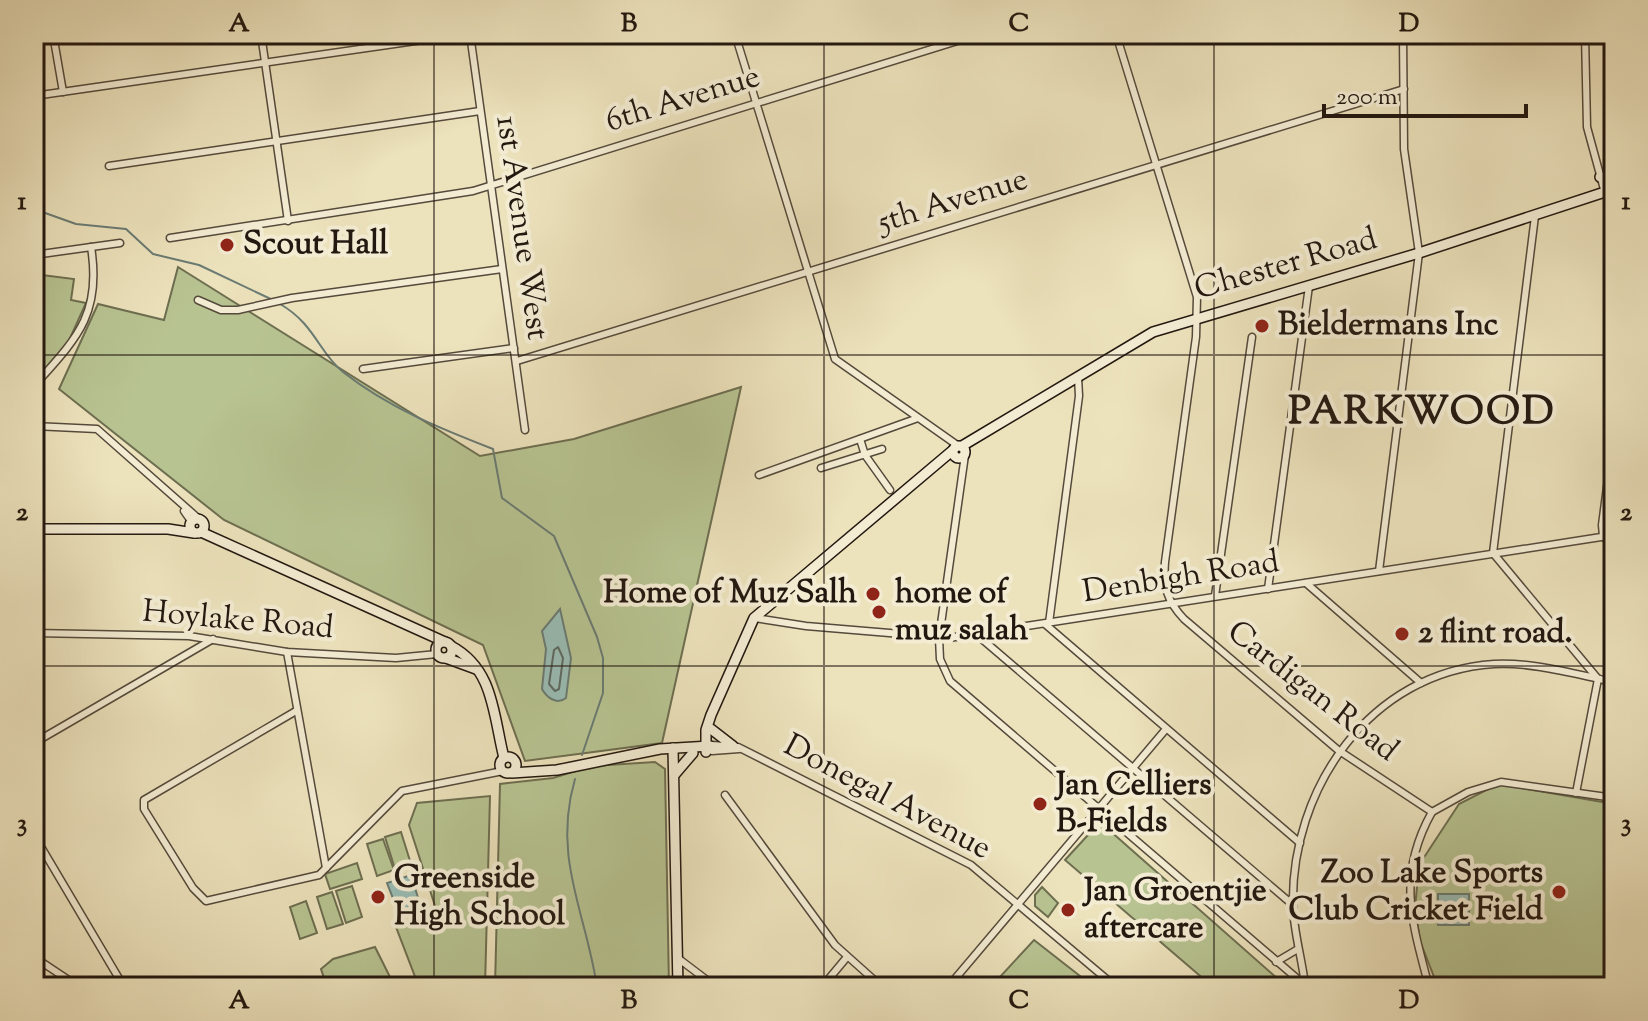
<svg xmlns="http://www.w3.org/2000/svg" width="1648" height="1021" font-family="'Sorts Mill Goudy',serif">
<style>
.green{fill:#b7c391;stroke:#6d6e50;stroke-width:2}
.water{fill:#99bdb5;stroke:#6a7b73;stroke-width:2}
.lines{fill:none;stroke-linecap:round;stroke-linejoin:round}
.shore{stroke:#5e6a62;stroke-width:2}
.stream{stroke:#6a7b73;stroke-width:2}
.street-casing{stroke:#554a3b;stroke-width:9}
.secondary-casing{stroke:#231810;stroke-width:12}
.street{stroke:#f3ecd3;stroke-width:6}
.secondary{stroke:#f3ecd3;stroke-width:9}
.grid{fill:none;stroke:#231810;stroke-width:2;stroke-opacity:0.55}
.poi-dot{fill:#8f2418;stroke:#f3ecd3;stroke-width:3}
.labels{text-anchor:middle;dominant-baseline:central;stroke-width:8;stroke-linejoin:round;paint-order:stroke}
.street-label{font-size:32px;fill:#231810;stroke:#f3ecd3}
.poi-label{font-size:32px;font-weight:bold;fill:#231810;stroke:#f3ecd3;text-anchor:start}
.district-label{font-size:40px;font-weight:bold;letter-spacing:2px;fill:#231810;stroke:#f3ecd3}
.neatline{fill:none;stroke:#231810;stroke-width:3}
.grid-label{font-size:26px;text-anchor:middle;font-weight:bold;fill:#231810}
</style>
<rect width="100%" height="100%" fill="#ece2bc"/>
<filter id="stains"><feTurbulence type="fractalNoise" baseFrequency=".0025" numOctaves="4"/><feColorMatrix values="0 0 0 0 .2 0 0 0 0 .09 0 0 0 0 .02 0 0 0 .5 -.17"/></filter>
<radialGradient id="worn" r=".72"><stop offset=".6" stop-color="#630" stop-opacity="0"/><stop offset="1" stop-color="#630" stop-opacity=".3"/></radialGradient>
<g class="green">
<polygon points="178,267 480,456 574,439 741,387 662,743 525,761 483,645 224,520 59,389 98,304 164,320"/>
<polygon points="34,274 74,279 71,300 86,303 67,345 34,383"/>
<polygon points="655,762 665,769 669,987 495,987 500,784 553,778 592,766"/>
<polygon points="1498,784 1614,804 1614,987 1438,987 1420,941 1415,908 1419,865 1459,804"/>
<polygon points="490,796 485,987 419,987 396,927 436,909 409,825 417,803"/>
<polygon points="1100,822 1287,987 1213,987 1065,860"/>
<polygon points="401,832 411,864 395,869 385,837"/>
<polygon points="383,839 394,870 377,876 367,844"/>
<polygon points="357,863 362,879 330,889 325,874"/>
<polygon points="352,886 362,917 346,923 336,891"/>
<polygon points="1042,887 1058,903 1048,917 1035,906 1035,895"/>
<polygon points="332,892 343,924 327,929 317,897"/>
<polygon points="306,901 317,933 300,939 290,907"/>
<polygon points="1034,940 1094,987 1021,987 1018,982 1004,983 999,978"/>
<polygon points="375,947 395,987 327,987 321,969 333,959"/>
</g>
<g class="water">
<path d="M560,609L571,658L566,698C557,705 547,698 542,689L546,649L542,631Z"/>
<polygon points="411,875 420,904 398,911 387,883"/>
<rect x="1438" y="894" width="31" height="31"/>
</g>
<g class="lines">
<polygon class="shore" points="558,647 563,658 559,689 555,691 549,684 554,650"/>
<g class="stream">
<polyline points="34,209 76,224 126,229 153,254 199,265 275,301"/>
<path d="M280,304C315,324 319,353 343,372C389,408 439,428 493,449L502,498L554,536L597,637L603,658V693L582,755"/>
<path d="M575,779C552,858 586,912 597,987"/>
</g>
<defs>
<g id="street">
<polyline points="53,34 63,92"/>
<polyline points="261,34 288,221"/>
<polyline points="470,34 525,430"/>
<polyline points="735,34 835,359 957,445"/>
<path d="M1116,34L1197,297L1196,337L1165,562C1163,587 1167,601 1184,619L1338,750L1432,812"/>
<polyline points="1585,34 1587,127 1605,193"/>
<polyline points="34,96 464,34"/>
<polyline points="109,166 480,111"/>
<polyline points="1535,216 1493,553 1598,679 1576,793"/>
<polyline points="170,238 473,191 980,34"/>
<polyline points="34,255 120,243"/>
<polyline points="198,300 221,310 238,310 292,298 502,269"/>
<polyline points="517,361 1404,89"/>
<polyline points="363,369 514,348"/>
<path d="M34,386C76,339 102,315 91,247"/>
<polyline points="34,426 97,429 199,519"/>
<polyline points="1614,433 1602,525 1603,536 1614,548"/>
<polyline points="860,439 865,455 890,490"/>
<polyline points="965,455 939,638 940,659 950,681 1307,987"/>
<polyline points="821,468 882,449"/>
<polyline points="759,475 918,418"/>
<polyline points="184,511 191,521"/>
<polyline points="1379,571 1419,253 1404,149 1403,34"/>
<polyline points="1306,583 1421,683"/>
<polyline points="1268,589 1309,286"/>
<polyline points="1215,596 1252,337"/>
<polyline points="755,618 806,626 949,638 1614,535"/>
<polyline points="1049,623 1079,396 1078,377"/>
<polyline points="1045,624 1300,843"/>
<polyline points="34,633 189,636 287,652 396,658 437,654"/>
<polyline points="976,634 1293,905"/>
<polyline points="287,652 326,868"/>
<polyline points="296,711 144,800 144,809 193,888 206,901 319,875 402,791 503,771"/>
<polyline points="34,743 213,639"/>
<polyline points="712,745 738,747 971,865 1116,987"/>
<polyline points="712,751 739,749"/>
<polyline points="725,795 835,945 882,987"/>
<polyline points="1432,812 1468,792 1501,782 1614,798"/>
<polyline points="34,835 124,987"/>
<polyline points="34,957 79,987"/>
<polyline points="679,959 716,987"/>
<polyline points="1276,962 1298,949"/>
<path d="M1305,985C1302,959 1294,933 1293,907C1290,789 1370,672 1494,664C1534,662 1574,674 1614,682"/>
<polyline points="822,987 847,957"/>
<polyline points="948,987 1166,729"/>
<path d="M1429,987C1412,922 1396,876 1432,812"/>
</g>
<g id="secondary">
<polyline points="1600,177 1614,178"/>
<circle cx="959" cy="452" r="6"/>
<polyline points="962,446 1153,332 1419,253 1614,189"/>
<circle cx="197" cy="526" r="7"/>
<polyline points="34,529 168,529 194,533"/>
<polyline points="201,532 445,642"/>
<circle cx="444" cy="650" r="8"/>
<path d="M451,646C494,669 493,714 504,758"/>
<polyline points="446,658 476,669"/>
<polyline points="711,729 733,746"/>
<polyline points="673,748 678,987"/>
<polyline points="706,752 706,730 711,715 754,618 952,451"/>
<circle cx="508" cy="765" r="8"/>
<polyline points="512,773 557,770 660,749 710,746"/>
<polyline points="675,774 693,753"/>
</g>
</defs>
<use href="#street" class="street-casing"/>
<use href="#secondary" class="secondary-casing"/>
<use href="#street" class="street"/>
<use href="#secondary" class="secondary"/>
</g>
<path class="grid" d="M434,34V987M824,34V987M1214,34V987M34,355H1614M34,666H1614"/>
<g class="poi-dot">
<circle cx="227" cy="245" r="8"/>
<circle cx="1262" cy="326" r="8"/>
<circle cx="873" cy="594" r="8"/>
<circle cx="879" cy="612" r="8"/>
<circle cx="1402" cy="634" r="8"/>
<circle cx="1040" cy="804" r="8"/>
<circle cx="1559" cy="892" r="8"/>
<circle cx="378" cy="897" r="8"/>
<circle cx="1068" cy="910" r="8"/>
</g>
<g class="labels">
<g class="street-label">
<text transform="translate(683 100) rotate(-17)">6th Avenue</text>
<text transform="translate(953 202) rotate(-17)">5th Avenue</text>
<text transform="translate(521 228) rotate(82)">1st Avenue West</text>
<text transform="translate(1286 265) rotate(-16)">Chester Road</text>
<text transform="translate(1181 578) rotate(-9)">Denbigh Road</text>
<text transform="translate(238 621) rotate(5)">Hoylake Road</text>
<text transform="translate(1312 692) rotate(38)">Cardigan Road</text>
<text transform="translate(887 798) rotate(28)">Donegal Avenue</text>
</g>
<g class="poi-label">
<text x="243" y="245">Scout Hall</text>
<text x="1278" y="326">Bieldermans Inc</text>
<text x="857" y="594" text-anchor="end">Home of Muz Salh</text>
<text x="895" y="594">home of<tspan x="895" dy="37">muz salah</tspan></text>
<text x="1418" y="634">2 flint road.</text>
<text x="1056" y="786">Jan Celliers<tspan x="1056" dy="37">B-Fields</tspan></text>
<text x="1543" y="874" text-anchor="end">Zoo Lake Sports<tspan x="1543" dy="37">Club Cricket Field</tspan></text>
<text x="394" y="879">Greenside<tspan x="394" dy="37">High School</tspan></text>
<text x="1084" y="892">Jan Groentjie<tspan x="1084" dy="37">aftercare</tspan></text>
</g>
<g class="district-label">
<text x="1422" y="413">PARKWOOD</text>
</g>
</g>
<rect width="1648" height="1021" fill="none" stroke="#ece2bc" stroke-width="88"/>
<path d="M1324 104v12h202v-12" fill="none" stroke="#231810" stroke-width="4"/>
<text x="1336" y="104" font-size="24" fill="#231810" stroke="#f3ecd3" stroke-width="6" paint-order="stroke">200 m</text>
<rect x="44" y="44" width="1560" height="933" class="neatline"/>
<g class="grid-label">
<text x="239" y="31">A</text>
<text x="629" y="31">B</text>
<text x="1019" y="31">C</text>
<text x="1409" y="31">D</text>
<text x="22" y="209">1</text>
<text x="1626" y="209">1</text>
<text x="22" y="520">2</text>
<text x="1626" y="520">2</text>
<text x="22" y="831">3</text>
<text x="1626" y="831">3</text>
<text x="239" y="1008">A</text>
<text x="629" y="1008">B</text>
<text x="1019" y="1008">C</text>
<text x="1409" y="1008">D</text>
</g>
<rect width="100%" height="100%" filter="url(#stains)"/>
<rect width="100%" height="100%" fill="url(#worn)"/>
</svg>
